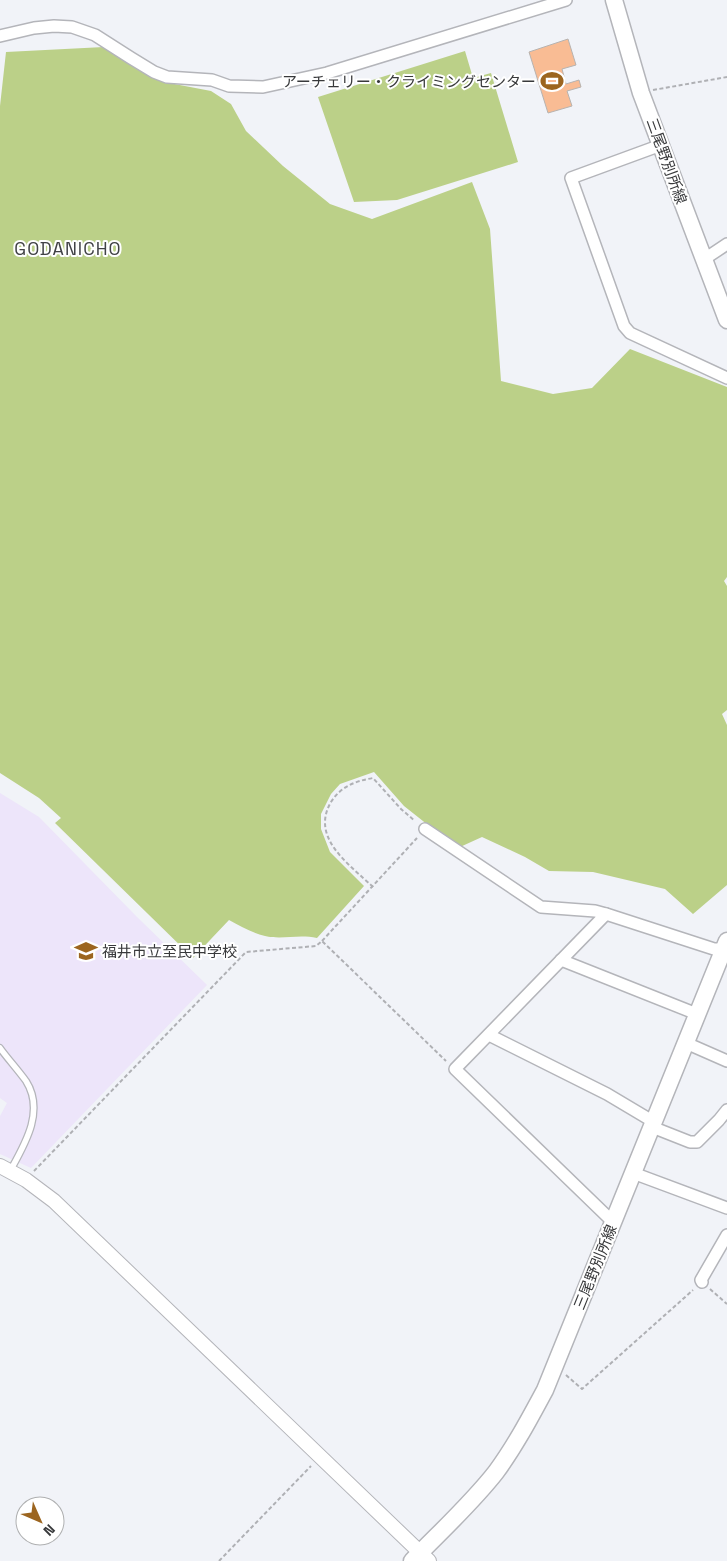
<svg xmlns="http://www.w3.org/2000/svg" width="727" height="1561" font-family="'Space Grotesk','Noto Sans JP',sans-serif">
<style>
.education{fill:#ede5fa}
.green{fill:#bbd088}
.building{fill:#f9bc94;stroke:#b7b3b0}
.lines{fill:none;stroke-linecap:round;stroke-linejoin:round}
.service-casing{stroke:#b4b5ba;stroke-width:8}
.minor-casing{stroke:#b4b5ba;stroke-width:14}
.tertiary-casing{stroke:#b4b5ba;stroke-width:16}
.secondary-casing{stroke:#b4b5ba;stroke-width:19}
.path{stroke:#afb0b4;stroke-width:2;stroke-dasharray:4 2.5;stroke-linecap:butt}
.service{stroke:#fff;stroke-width:5.5}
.minor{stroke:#fff;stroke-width:11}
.tertiary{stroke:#fff;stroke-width:14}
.secondary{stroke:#fff;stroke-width:16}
.labels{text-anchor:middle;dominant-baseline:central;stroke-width:4;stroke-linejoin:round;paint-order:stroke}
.poi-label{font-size:15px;fill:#38393b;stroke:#fff;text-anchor:end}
.street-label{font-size:15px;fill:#38393b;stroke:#fff}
.quarter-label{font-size:18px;letter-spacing:1px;fill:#414246;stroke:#fff}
</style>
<rect width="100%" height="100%" fill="#f1f3f8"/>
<polygon class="education" points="0,793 39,817 137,917 207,985 31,1168 0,1154 0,1116 7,1103 0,1098"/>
<g class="green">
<path d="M104,47L164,82L211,91L231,104L246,131L283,166L330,204L372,219L472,182L490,229L501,381L553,394L592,388L630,349L727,387V577L724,581L727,586V710L722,714L727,725V885L693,914L665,889L593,872L549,871L525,857L482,837L460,847L428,825L404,806L374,772L340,784L331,794L321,814V829L330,852L364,886L317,938C298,934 282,940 265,936C252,933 240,926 229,920L193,958L55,823L61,818L39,798L0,773V106L6,52Z"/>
<polygon points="465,51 473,78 491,73 518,162 397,200 354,202 318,97"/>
</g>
<polygon class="building" points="568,39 576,65 562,69 566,84 579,80 581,87 567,91 572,106 548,113 529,52"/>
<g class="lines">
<defs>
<path id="service" d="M0,1048C8,1059 18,1070 26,1081C45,1111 25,1144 10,1171"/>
<g id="minor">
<polyline points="0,36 34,28 54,26 72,27 95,35 131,58 154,72 167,77 212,80 229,86 263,87 327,73 566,0"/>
<polyline points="661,145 571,178 624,326 630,333 727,378"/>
<polyline points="703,260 727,244"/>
<polyline points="425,829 541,907 595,911 606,914"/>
<polyline points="561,960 697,1014"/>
<polyline points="489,1035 607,1094 654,1122"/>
<polyline points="686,1043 727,1061"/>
<polyline points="652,1127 690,1142 697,1142 719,1120 727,1110"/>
<polyline points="633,1173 727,1208"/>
<polyline points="613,1222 455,1069 606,914 714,949 727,949"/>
<polyline points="702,1282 701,1280 727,1235"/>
</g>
<polyline id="tertiary" points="0,1166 26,1180 54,1201 429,1561"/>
<g id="secondary">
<polyline points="614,0 641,93 727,320"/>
<path d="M412,1561C440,1532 471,1504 496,1472C515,1446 530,1418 545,1390L727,941"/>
</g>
</defs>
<use href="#service" class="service-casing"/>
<use href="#minor" class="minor-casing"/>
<use href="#tertiary" class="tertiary-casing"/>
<use href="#secondary" class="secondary-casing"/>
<g class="path">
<polyline points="653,90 727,77"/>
<path d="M373,887C349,864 310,838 331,802C341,786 356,781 373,778L401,809L415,821"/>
<polyline points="322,941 417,838"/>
<polyline points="34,1171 246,952 316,946 322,941 446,1061"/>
<polyline points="710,1289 727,1304"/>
<polyline points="566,1375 582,1389 693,1290"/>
<polyline points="219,1561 311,1466"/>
</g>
<use href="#service" class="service"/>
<use href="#minor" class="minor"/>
<use href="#tertiary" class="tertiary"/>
<use href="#secondary" class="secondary"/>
</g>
<defs>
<symbol id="stadium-bare" viewBox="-9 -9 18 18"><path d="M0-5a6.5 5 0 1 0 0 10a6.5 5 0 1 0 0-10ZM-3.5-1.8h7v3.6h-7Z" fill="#9c651f" stroke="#fff" stroke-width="2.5" paint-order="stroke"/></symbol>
<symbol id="school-bare" viewBox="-9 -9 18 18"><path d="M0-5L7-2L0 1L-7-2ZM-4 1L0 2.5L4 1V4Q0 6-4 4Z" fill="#9c651f" stroke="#fff" stroke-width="2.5" paint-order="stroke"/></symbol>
</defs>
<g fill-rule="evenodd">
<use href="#stadium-bare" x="536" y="65" width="32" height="32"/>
<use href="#school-bare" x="70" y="935" width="32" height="32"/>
</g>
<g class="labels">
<g class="poi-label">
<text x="536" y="81">アーチェリー・クライミングセンター</text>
<text x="102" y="951" text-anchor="start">福井市立至民中学校</text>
</g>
<g class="street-label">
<text transform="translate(667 161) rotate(70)">三尾野別所線</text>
<text transform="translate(595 1267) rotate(-68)">三尾野別所線</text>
</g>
<g class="quarter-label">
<text x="68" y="248">GODANICHO</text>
</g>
</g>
<g transform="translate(40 1521) rotate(135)"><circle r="24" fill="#ffffff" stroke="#afb0b1"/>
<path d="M0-4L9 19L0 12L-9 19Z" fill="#9c651f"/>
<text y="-8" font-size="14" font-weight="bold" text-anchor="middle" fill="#38393b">N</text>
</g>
</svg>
